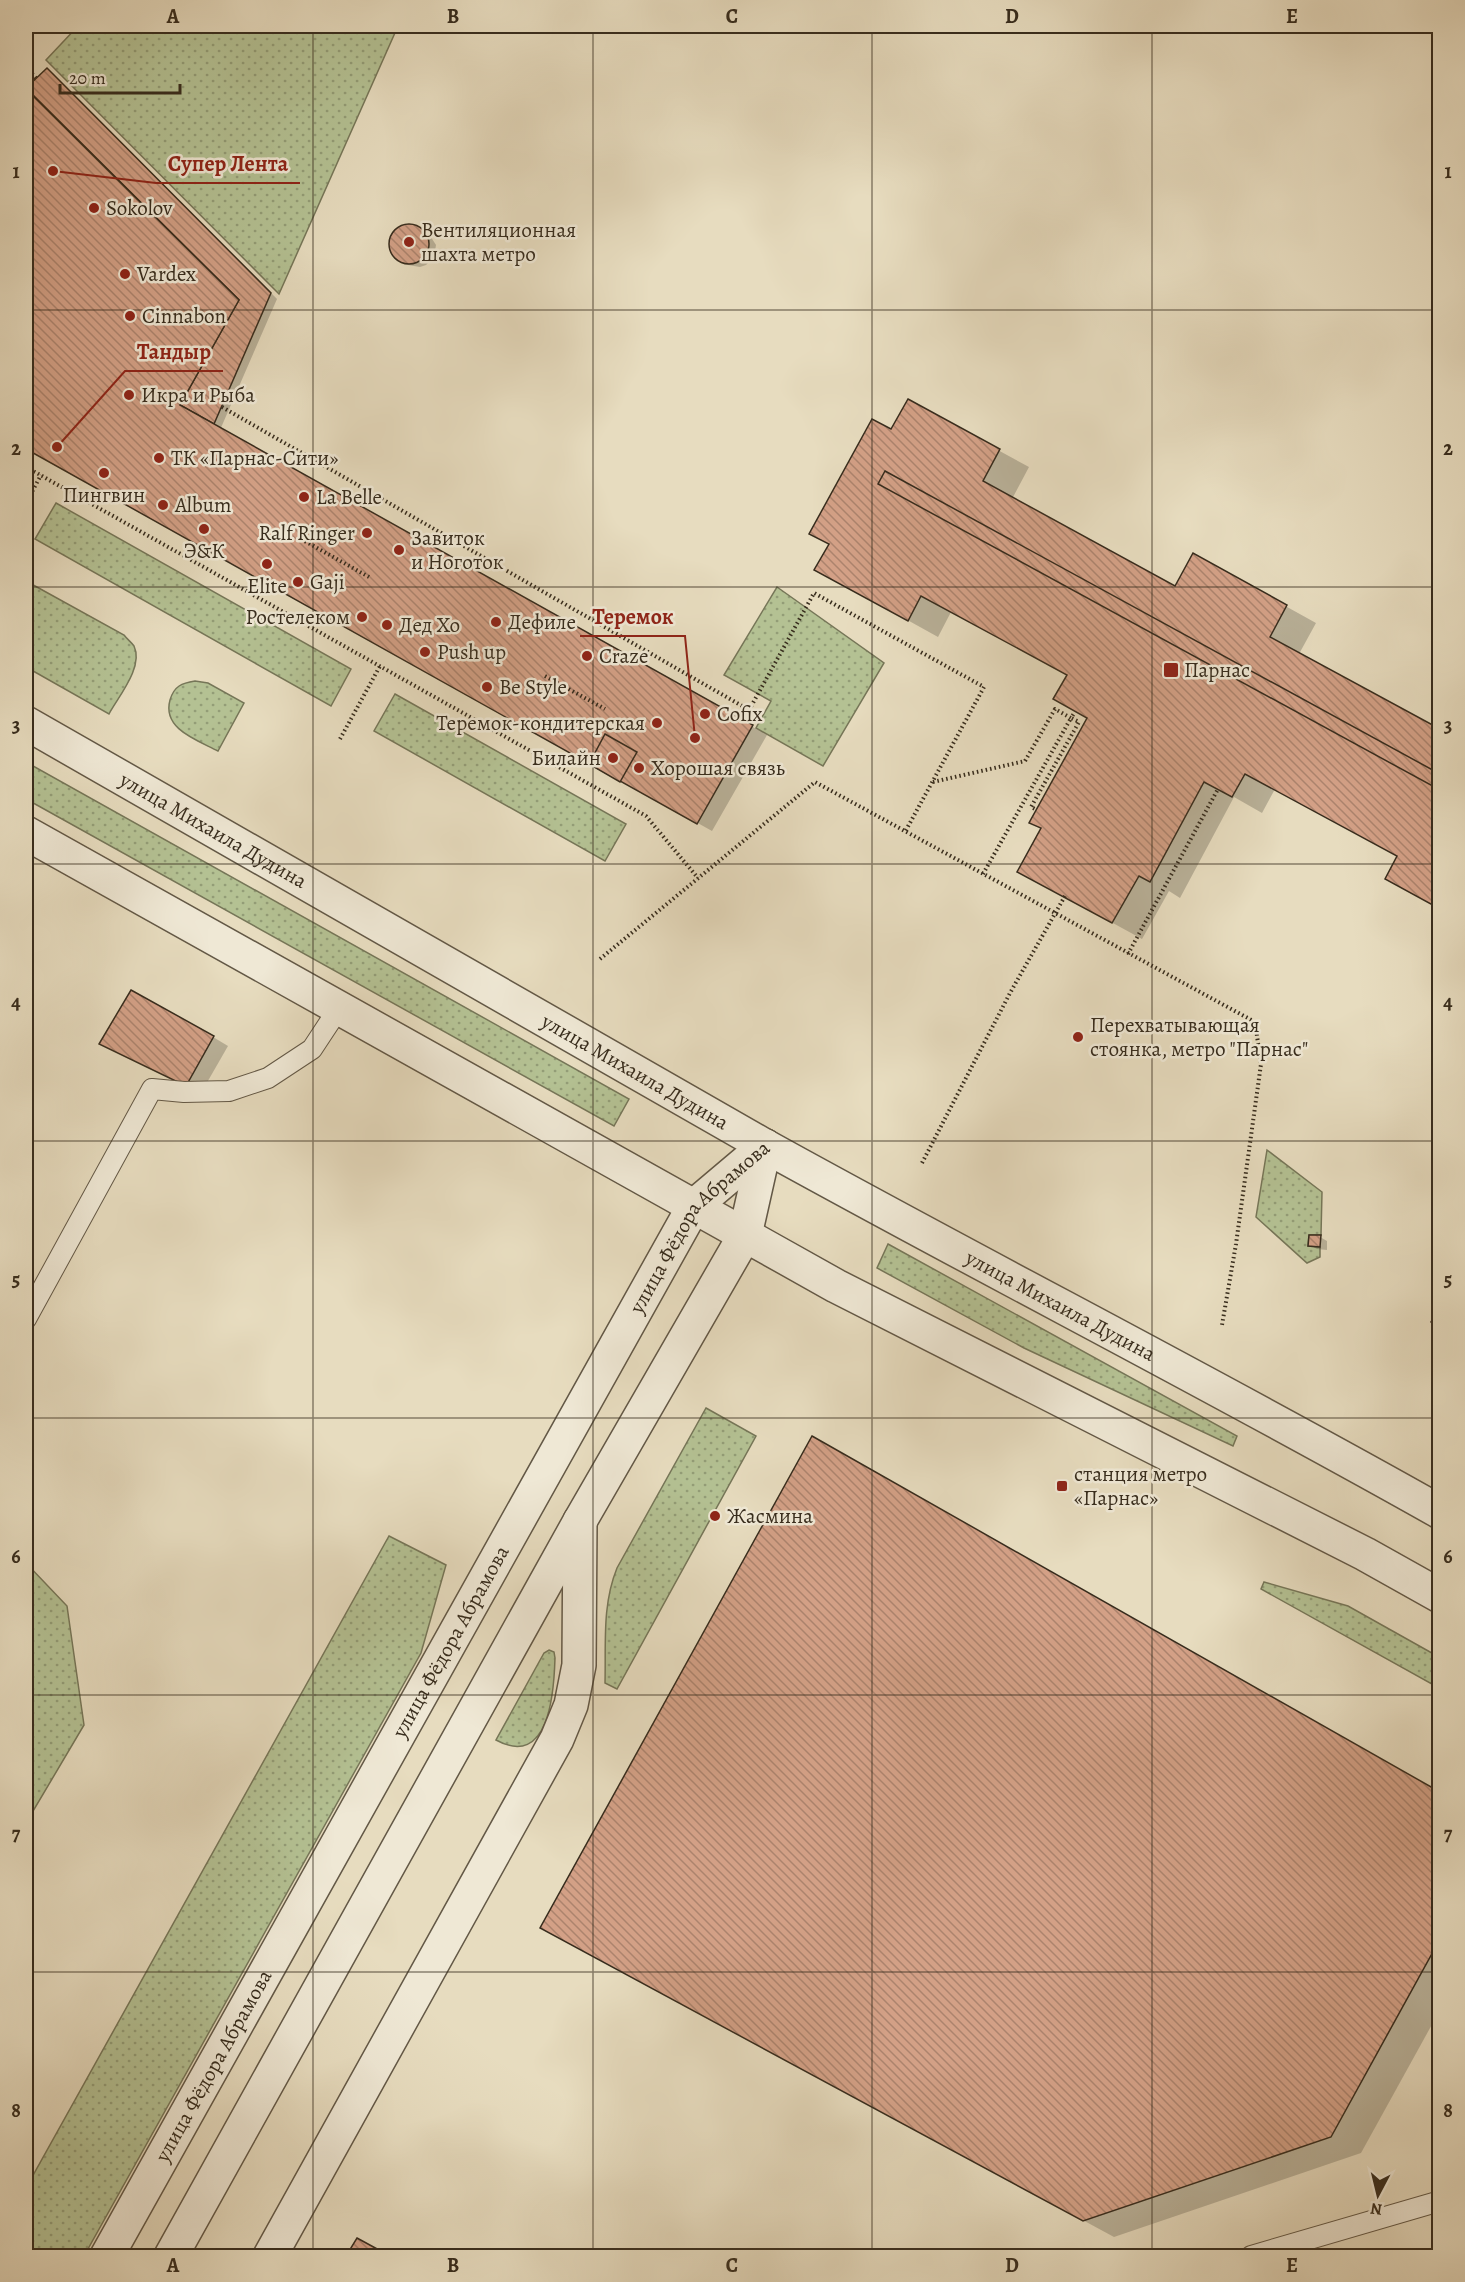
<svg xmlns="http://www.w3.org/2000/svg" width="1465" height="2282" font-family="Alegreya,serif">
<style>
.grass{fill:url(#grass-dots);stroke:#767658;stroke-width:1.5}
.shadow{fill:#0003}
.building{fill:url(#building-back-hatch);stroke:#372c1d;stroke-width:1.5}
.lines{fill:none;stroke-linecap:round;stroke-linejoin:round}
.service-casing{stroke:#635846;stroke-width:22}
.minor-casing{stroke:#635846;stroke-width:36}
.tertiary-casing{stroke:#635846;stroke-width:36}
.path{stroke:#372c1d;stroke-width:4;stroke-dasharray:1.5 3;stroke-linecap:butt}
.service{stroke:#efe8d5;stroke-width:20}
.minor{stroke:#efe8d5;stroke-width:33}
.tertiary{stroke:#efe8d5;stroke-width:33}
.grid{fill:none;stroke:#372c1d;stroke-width:1.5;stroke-opacity:0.55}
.poi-dot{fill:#8f2418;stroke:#efe8d5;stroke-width:2}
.labels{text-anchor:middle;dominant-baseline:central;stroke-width:5;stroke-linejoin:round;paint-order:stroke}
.poi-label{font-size:21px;fill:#372c1d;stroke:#efe8d5;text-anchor:start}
.street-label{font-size:21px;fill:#372c1d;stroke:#efe8d5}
.leader{fill:none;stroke:#8f2418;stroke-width:2}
.callout-dot{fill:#8f2418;stroke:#efe8d5;stroke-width:2}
.callout-label{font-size:22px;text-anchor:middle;font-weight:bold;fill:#8f2418;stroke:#efe8d5;stroke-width:5;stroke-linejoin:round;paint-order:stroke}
.neatline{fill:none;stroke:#372c1d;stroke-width:2}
.grid-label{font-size:20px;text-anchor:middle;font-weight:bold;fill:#372c1d}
</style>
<defs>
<pattern id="grass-dots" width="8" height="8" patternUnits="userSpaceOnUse" patternTransform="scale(1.5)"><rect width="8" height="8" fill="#b4c193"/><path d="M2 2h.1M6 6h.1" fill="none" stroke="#939d77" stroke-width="1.8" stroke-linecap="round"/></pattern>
<pattern id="building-back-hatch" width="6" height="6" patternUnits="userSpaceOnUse" patternTransform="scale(1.5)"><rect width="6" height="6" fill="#d3a086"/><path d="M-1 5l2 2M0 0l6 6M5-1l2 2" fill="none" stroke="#ac836d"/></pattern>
</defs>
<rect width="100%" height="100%" fill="#e7dcbf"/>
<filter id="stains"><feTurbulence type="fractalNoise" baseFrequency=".00333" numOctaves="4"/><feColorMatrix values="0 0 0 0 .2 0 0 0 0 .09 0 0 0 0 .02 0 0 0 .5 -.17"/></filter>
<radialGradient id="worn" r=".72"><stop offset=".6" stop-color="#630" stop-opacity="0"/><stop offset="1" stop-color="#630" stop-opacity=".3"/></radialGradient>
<g class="grass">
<polygon points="78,26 398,26 279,294 46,60"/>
<polygon points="56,503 351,669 331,706 35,539"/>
<path d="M26,581L124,635C127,639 132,643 134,646C144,667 118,697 109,714L26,667Z"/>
<polygon points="777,587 884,663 823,766 756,728 771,701 724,675"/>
<path d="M195,681L208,683L244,703L218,751C197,740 162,729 170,700C174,686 182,683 195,681Z"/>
<polygon points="395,694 626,824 605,861 374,731"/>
<polygon points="26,762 629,1099 614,1126 26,799"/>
<polygon points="1267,1150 1322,1192 1321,1235 1309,1235 1308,1246 1320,1247 1320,1257 1307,1263 1256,1217"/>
<polygon points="888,1244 1237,1436 1233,1446 1024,1348 877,1268"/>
<path d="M706,1408L756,1436L617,1689L605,1683C606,1643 602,1605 617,1568Z"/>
<polygon points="389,1536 446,1565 421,1653 84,2256 26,2256 26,2188"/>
<polygon points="26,1563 67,1606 84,1725 26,1823"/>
<polygon points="1264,1582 1348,1606 1439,1657 1439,1688 1261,1589"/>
<path d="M549,1650L554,1652L555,1658C554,1693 549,1769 496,1740L544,1653Z"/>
</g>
<g class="shadow">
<polygon points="47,70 54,74 277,299 220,430 767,735 712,831 26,447 26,84 28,87"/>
<polygon points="404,226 416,227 429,234 436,245 434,257 426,265 420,267 408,265 400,260 392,251 391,239 394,233"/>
<polygon points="908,401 1029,467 1012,499 1176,588 1193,555 1316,623 1299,654 1399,857 1275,789 1262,813 1234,797 1180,898 1169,891 1142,939 1049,888 1043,829 1089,718 1068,675 951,612 938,637 846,586 891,431"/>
<polygon points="213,1037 228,1046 201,1093 101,1044"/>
<polygon points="1320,1237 1327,1241 1327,1250 1317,1249 1310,1245"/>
<polygon points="1440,1793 1440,2010 1361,2153 1114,2237 571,1944"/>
<polygon points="357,2240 387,2256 348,2256"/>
</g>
<g class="building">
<polygon points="47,68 271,293 214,424 180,405 239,300 26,88"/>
<polygon points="26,89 239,300 180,405 753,725 697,824 26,449"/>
<circle cx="409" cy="244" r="20"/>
<polygon points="908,399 1000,449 983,481 1175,586 1193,553 1287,605 1270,637 1440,729 1440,909 1385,879 1397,856 1245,774 1232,797 1204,782 1150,882 1139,876 1112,923 1017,872 1041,828 1029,823 1087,718 1053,699 1067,675 921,596 908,621 814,570 829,544 809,534 872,419 891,429"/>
<polygon points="885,471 1440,774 1440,790 878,484"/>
<polygon points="605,734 637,752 620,782 589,764"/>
<polygon points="131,990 214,1036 186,1086 99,1044"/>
<polygon points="1309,1235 1321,1235 1320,1247 1308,1246"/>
<polygon points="1440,1307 1440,1326 1431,1322"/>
<polygon points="812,1436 1440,1792 1440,1939 1331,2137 1083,2221 540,1928"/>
<polygon points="357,2238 390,2256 346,2256"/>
</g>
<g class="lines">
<defs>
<g id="service">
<polyline points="26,1319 152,1089 184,1092 229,1091 268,1078 312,1049 339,1008"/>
<polyline points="1251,2256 1440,2201"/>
</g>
<g id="minor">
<path id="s1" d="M765,1146C989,1270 1217,1386 1440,1512"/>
<polyline points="745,1235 836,1286 1365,1554 1440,1596"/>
<polyline points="270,2256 557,1739 571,1705 579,1665 580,1521"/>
</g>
<g id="tertiary">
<path id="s2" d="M26,723L765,1146"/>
<polyline points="26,833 745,1235"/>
<path id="s3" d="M107,2256L694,1206L765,1146"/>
<polyline points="171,2256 580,1521 745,1235 765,1146"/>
</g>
</defs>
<use href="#service" class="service-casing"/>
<use href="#minor" class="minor-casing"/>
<use href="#tertiary" class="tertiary-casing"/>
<g class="path">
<polyline points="26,67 36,78"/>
<polyline points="222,407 749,710 814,593 984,687 905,832"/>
<polyline points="26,467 646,816 698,878"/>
<polyline points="26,503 41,475"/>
<polyline points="301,539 369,577"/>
<polyline points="545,676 605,709"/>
<polyline points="340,739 380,666"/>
<polyline points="933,782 1025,761 1055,709 1071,718 1075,712"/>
<polyline points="983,874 1071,718 1079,722 1031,807 1037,810"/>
<polyline points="1128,954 1218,789"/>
<polyline points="600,959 815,782 1255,1022 1261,1064 1236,1244 1222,1325"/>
<polyline points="922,1163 1010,993 1065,896"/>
</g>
<use href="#service" class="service"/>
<use href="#minor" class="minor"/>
<use href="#tertiary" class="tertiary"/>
</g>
<path class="grid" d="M313,26V2256M593,26V2256M872,26V2256M1152,26V2256M26,310H1440M26,587H1440M26,864H1440M26,1141H1440M26,1418H1440M26,1695H1440M26,1972H1440"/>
<g class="poi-dot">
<circle cx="94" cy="208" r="6"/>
<circle cx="409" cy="242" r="6"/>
<circle cx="125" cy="274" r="6"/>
<circle cx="130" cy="316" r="6"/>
<circle cx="129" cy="395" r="6"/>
<circle cx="159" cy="458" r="6"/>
<circle cx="104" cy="473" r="6"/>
<circle cx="304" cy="497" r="6"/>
<circle cx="163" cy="505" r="6"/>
<circle cx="204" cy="529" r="6"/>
<circle cx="367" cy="533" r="6"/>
<circle cx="399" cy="550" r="6"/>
<circle cx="267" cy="564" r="6"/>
<circle cx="298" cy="582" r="6"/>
<circle cx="362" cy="617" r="6"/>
<circle cx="496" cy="622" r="6"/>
<circle cx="387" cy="625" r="6"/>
<circle cx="425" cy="652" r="6"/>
<circle cx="587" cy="656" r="6"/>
<rect x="1163" y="662" width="16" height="16" rx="3"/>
<circle cx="487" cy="687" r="6"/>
<circle cx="705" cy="714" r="6"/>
<circle cx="657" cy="723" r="6"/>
<circle cx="613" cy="758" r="6"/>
<circle cx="639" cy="768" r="6"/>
<circle cx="1078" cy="1037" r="6"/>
<rect x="1056" y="1480" width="12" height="12" rx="3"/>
<circle cx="715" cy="1516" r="6"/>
</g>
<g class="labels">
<g class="poi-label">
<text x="106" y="208">Sokolov</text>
<text x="421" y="230">Вентиляционная<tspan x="421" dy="24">шахта метро</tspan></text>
<text x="137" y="274">Vardex</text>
<text x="142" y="316">Cinnabon</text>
<text x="141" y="395">Икра и Рыба</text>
<text x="171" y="458">ТК «Парнас-Сити»</text>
<text x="104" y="495" text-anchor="middle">Пингвин</text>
<text x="316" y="497">La Belle</text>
<text x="175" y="505">Album</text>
<text x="355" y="533" text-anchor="end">Ralf Ringer</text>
<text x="411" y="538">Завиток<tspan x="411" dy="24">и Ноготок</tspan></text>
<text x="204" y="551" text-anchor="middle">Э&amp;К</text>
<text x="310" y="582">Gaji</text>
<text x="267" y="586" text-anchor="middle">Elite</text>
<text x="350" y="617" text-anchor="end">Ростелеком</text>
<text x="508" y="622">Дефиле</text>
<text x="399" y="625">Дед Хо</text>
<text x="437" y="652">Push up</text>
<text x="599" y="656">Craze</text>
<text x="1184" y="670">Парнас</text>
<text x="499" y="687">Be Style</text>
<text x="717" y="714">Cofix</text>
<text x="645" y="723" text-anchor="end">Теремок-кондитерская</text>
<text x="601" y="758" text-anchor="end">Билайн</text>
<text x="651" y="768">Хорошая связь</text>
<text x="1090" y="1025">Перехватывающая<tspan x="1090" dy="24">стоянка, метро "Парнас"</tspan></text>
<text x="1074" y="1474">станция метро<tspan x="1074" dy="24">«Парнас»</tspan></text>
<text x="727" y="1516">Жасмина</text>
</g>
<g class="street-label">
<text stroke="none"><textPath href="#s2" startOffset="216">улица Михаила Дудина</textPath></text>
<text stroke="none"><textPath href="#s2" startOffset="702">улица Михаила Дудина</textPath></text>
<text stroke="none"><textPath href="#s3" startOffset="1190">улица Фёдора Абрамова</textPath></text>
<text stroke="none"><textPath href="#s1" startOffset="336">улица Михаила Дудина</textPath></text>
<text stroke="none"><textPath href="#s3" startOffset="704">улица Фёдора Абрамова</textPath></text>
<text stroke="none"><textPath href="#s3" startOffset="218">улица Фёдора Абрамова</textPath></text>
</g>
</g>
<path class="leader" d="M53 171L156 183H300M57 447L125 371H223M695 738L685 636H580"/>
<g class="callout-dot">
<circle cx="53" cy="171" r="6"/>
<circle cx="57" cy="447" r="6"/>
<circle cx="695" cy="738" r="6"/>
</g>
<g class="callout-label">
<text x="228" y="171">Супер Лента</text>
<text x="174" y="359">Тандыр</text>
<text x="633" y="624">Теремок</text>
</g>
<rect width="1465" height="2282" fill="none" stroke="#e7dcbf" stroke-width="66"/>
<g transform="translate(1378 2195) rotate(187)" stroke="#efe8d5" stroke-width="4.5" paint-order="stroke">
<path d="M0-4.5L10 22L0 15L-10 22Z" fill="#372c1d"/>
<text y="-9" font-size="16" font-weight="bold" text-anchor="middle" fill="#372c1d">N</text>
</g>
<path d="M60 84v9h120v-9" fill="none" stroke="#372c1d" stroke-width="3"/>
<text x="69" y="84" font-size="18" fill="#372c1d" stroke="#efe8d5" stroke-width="4.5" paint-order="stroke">20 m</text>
<rect x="33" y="33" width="1399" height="2216" class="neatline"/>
<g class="grid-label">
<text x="173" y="23">A</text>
<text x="453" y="23">B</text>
<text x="732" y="23">C</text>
<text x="1012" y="23">D</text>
<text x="1292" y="23">E</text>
<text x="16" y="178">1</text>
<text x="1448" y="178">1</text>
<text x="16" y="455">2</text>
<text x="1448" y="455">2</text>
<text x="16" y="732">3</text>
<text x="1448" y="732">3</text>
<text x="16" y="1009">4</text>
<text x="1448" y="1009">4</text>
<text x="16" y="1286">5</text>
<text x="1448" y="1286">5</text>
<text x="16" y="1563">6</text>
<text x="1448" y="1563">6</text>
<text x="16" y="1840">7</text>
<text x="1448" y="1840">7</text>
<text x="16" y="2117">8</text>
<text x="1448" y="2117">8</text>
<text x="173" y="2272">A</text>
<text x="453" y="2272">B</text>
<text x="732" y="2272">C</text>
<text x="1012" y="2272">D</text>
<text x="1292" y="2272">E</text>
</g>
<rect width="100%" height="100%" filter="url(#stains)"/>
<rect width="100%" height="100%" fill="url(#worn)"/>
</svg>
